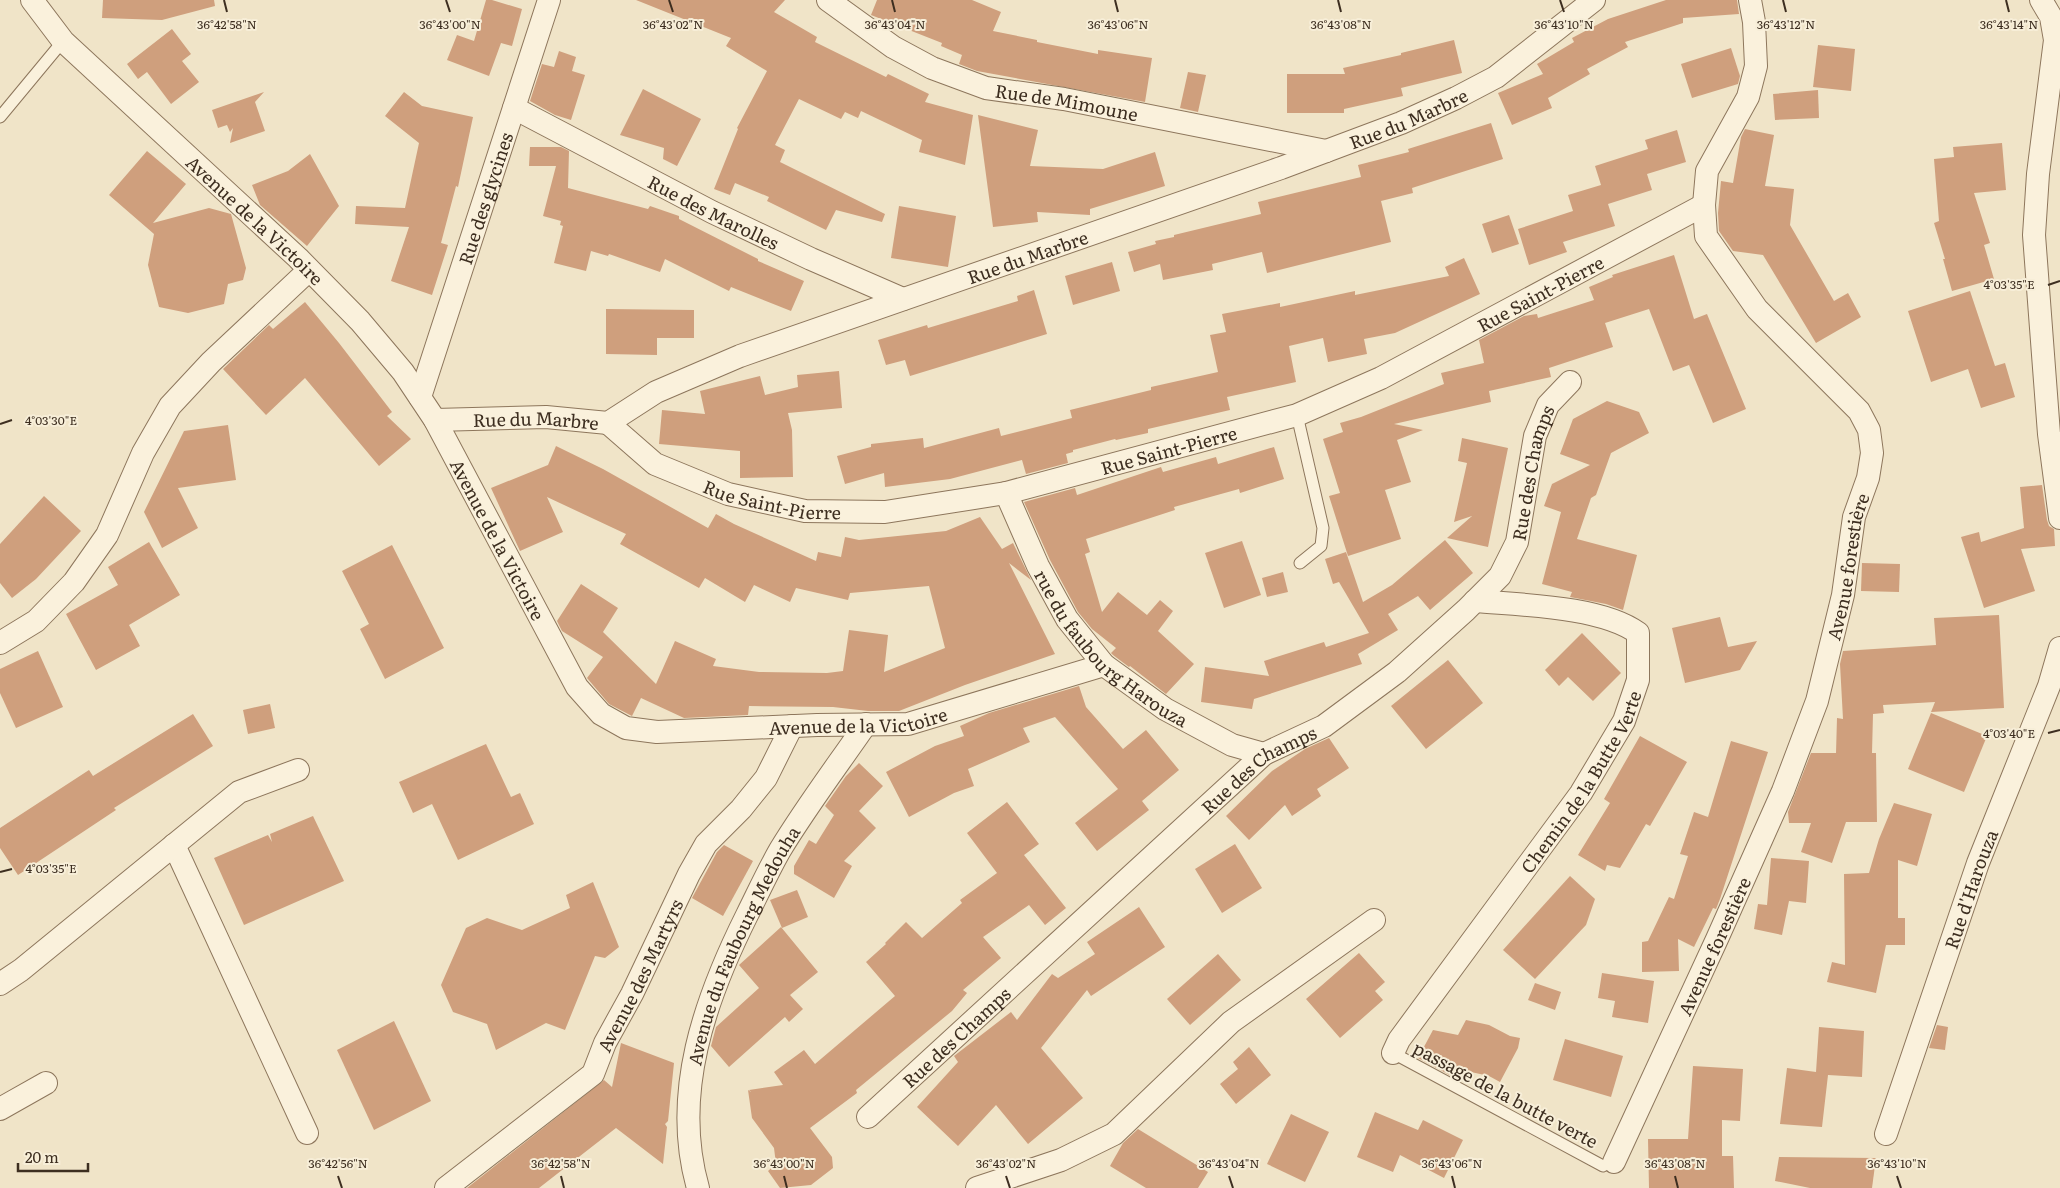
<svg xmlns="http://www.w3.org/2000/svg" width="2060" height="1188" font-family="Literata,serif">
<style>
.building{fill:#cf9f7d}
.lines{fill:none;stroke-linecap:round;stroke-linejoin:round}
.service-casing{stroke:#8d765c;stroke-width:13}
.minor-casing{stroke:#8d765c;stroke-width:24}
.service{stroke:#faf1dc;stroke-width:11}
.minor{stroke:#faf1dc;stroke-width:22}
.ticks{fill:none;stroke:#3d2e20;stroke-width:2}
.labels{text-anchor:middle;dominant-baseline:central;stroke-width:4;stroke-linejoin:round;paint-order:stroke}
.street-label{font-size:18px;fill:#3d2e20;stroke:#f7eed8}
.ticks-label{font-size:12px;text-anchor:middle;fill:#3d2e20;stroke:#f7eed8;stroke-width:4;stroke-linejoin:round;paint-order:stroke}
</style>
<rect width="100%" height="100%" fill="#f0e4c8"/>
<g class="building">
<polygon points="103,0 214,0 215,6 162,20 102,18"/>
<polygon points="486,0 492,0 522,9 512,46 501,43 489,76 447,60 457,35 474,41"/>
<polygon points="636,0 785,0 774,12 817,37 815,42 886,77 888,74 929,94 925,102 973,115 965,165 919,152 922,140 861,111 858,118 845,112 841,119 799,99 775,145 785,150 780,162 885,214 882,222 836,210 826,230 767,201 769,197 735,183 730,195 714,189 738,129 737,128 767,71 726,46 731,38"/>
<polygon points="877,0 972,0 1001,12 993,31 1037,40 1037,42 1098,54 1098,50 1152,58 1145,102 977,71 959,64 962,55 941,46 942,43 871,15"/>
<polygon points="1666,0 1737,0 1739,14 1683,18 1683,23 1625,42 1628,47 1587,69 1590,74 1548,98 1552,108 1512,125 1498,93 1543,74 1537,64 1574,42 1572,38 1608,19"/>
<polygon points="172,29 191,54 182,61 199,82 171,104 147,72 138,79 127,64"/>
<polygon points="1454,40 1462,73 1401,88 1403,96 1344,109 1344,113 1287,113 1287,74 1345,74 1343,68 1401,55 1401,53"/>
<polygon points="1818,45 1855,49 1851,91 1813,87"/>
<polygon points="1731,48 1740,76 1738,84 1692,98 1681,64"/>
<polygon points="559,51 576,57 572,71 585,75 571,120 555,115 530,101 542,64 554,67"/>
<polygon points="1188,72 1206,75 1198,112 1180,108"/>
<polygon points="643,89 701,119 677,166 663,159 664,148 620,135"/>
<polygon points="1818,90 1819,118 1775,120 1773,94"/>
<polygon points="264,92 255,102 265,131 230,143 233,128 230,132 227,125 218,128 212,110"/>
<polygon points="404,92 422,106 473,117 458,187 456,186 441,243 448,245 432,295 391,281 409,227 355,224 356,206 405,208 419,143 385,116"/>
<polygon points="978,115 1038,130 1030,166 1103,169 1155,152 1165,186 1090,209 1090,215 1037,212 1038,222 993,227"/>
<polygon points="1491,123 1503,159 1412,188 1413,193 1381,201 1391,242 1267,273 1262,252 1212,264 1213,270 1163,280 1160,264 1134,272 1128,252 1156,244 1155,241 1174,237 1174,235 1261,214 1258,202 1361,177 1358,165 1409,152 1408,149"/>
<polygon points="1745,129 1774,135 1765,186 1794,189 1790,225 1834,301 1848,293 1861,317 1816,343 1763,255 1733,251 1719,231 1718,213 1721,181 1733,183 1741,137"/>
<polygon points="1677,130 1686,162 1647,174 1652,190 1608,204 1615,226 1563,242 1567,252 1529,265 1518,229 1573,211 1568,195 1601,185 1595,166 1648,149 1645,140"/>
<polygon points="2002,143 2006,190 1974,193 1990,243 1984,245 1994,279 1952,291 1943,259 1945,259 1934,223 1939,221 1934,159 1954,157 1953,147"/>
<polygon points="530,147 561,147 569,151 568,188 648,209 650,206 679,216 679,219 758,259 758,261 804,281 791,311 731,287 729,291 665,259 660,272 609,254 608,256 591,251 586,271 554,263 563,226 560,225 561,221 543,216 556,166 529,166"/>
<polygon points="147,151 186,184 153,223 209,208 231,214 246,268 243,280 228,284 224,304 188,313 159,307 148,265 154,234 109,195"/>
<polygon points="310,154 339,206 307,246 260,205 252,185 288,171"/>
<polygon points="899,206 956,216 948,267 891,258"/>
<polygon points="1509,215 1519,244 1492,253 1482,224"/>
<polygon points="1674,255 1694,319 1707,314 1746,409 1713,423 1689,365 1673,371 1649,309 1605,323 1613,347 1549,368 1551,377 1489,391 1491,402 1394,424 1423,430 1397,440 1411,482 1385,490 1401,539 1348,556 1329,496 1340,493 1323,439 1343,432 1340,423 1361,417 1444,384 1441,373 1484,363 1479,340 1524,316 1537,314 1538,318 1594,300 1589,287 1613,277 1612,275"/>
<polygon points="1464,258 1480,294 1395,333 1364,339 1367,354 1328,362 1323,338 1289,346 1296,382 1227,397 1230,410 1148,429 1148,433 1116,440 1115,439 1073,450 1073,452 1066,454 1068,463 1026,474 1022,460 950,479 885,487 884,473 845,484 837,456 871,447 871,444 923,438 924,448 999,428 1001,436 1072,418 1070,410 1151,390 1151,387 1218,372 1210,335 1226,332 1222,314 1280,303 1280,307 1355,291 1355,295 1449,276 1445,267"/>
<polygon points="1112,262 1120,291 1073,305 1065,276"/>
<polygon points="1034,290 1047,334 910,376 905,360 886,365 878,340 927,325 928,328 1018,301 1017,296"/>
<polygon points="1970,291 1995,366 2005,363 2015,397 1981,408 1968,369 1931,382 1908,311"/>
<polygon points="305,302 339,343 392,412 387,416 411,439 379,466 305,378 266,415 223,369 269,325 273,329"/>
<polygon points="606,309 694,310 694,338 657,338 657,355 606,354"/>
<polygon points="839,371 842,408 788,413 792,430 793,477 740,478 740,451 659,444 662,410 705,414 700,391 760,376 765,395 798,387 797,375"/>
<polygon points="1607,401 1639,412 1649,433 1611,453 1596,495 1591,498 1577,539 1637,555 1623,610 1606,604 1570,597 1572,592 1542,584 1561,512 1544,506 1552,484 1590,465 1560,454 1573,419"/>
<polygon points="228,425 236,480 178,488 198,528 162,548 144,512 184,431"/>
<polygon points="1462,438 1508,448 1488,547 1447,538 1472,516 1454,522 1467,463 1458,461"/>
<polygon points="556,446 603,469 708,528 716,514 734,524 816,561 818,552 841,557 845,537 859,540 946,531 980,517 1002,549 1013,543 1031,580 1009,563 1055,654 965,685 899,711 868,711 833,707 749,706 748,715 684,718 641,698 632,716 630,715 609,704 587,678 603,657 562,631 557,621 581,584 618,608 603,632 656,684 675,641 716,659 713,666 759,672 827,673 843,671 849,630 888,635 884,672 945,648 929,586 850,593 848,600 796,588 790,602 754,585 745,602 705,578 699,588 620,544 626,534 547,497 563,532 520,551 491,488 548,465"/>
<polygon points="1274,447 1284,479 1240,493 1239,489 1174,507 1175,510 1086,539 1090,552 1085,554 1102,612 1118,592 1147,615 1160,600 1173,611 1158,631 1194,664 1166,694 1130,666 1129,667 1113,655 1111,653 1116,648 1092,629 1078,612 1050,560 1024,502 1075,488 1077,495 1161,467 1163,472 1216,457 1218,464"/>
<polygon points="2042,485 2047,520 2049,526 2054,529 2055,546 2021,549 2035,591 1984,608 1961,537 1979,532 1981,542 2024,528 2020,487"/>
<polygon points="44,496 81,531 36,579 12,598 0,583 0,544"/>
<polygon points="1445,540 1473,573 1430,610 1418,596 1388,614 1398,630 1358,654 1362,664 1254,699 1252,709 1201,702 1205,667 1269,676 1264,661 1324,642 1326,647 1369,633 1339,582 1333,584 1325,559 1346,552 1363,602 1392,585"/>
<polygon points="1242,541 1261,595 1224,608 1205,553"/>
<polygon points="149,542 180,595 129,625 140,646 96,670 66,614 118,585 108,567"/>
<polygon points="392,545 444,648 385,679 360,629 369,624 342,571"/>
<polygon points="1862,563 1900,564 1899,592 1861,591"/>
<polygon points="1283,572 1288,592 1267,597 1262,578"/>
<polygon points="1999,615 2004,708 1931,712 1935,702 1883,705 1884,713 1873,714 1872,753 1876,753 1877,822 1846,822 1832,863 1801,852 1811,823 1789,823 1788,812 1811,753 1836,753 1837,718 1843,719 1840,664 1843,651 1936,645 1934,618"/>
<polygon points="1720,617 1728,647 1757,641 1740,670 1685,683 1672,628"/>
<polygon points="1582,633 1621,673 1593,701 1568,677 1559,686 1545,670"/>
<polygon points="38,651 63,707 16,728 0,693 0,669"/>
<polygon points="1448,660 1483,703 1426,749 1391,706"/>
<polygon points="1079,686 1086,707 1123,749 1146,730 1179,770 1142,801 1149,810 1097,851 1075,823 1118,789 1055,717 1023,728 1030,742 968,769 974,786 954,793 909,817 886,772 935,746 964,736 960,726 989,713"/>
<polygon points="270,704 275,728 248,734 243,710"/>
<polygon points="1931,713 1987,736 1964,792 1908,769"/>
<polygon points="193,714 213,746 114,808 116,810 18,875 0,848 0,828 89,770 93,776"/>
<polygon points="1640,736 1687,762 1650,826 1646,824 1620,868 1607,865 1605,871 1578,855 1610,803 1604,799"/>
<polygon points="1329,738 1349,768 1317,789 1321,796 1292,816 1285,805 1249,840 1226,816 1272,771 1305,749"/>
<polygon points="1731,741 1768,752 1720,899 1716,909 1713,908 1694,947 1678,939 1679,971 1642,972 1642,942 1648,941 1669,897 1674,899 1688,856 1680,854 1694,812 1708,817"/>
<polygon points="486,744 511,797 520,793 534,824 458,860 432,804 413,813 399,782"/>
<polygon points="859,763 883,786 859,811 876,828 844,861 852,866 834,898 794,874 794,866 809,840 816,844 834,815 825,806 846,776"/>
<polygon points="1007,802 1039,844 1024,855 1066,908 1045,925 1029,905 983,937 1001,958 963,990 967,993 952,1011 856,1090 857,1093 810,1128 832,1157 833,1168 811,1185 780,1188 768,1171 776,1164 774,1148 752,1118 748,1090 751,1092 749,1090 783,1085 774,1072 804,1050 815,1064 895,996 866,962 886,944 885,943 906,922 922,938 962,903 960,900 997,873 967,833"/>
<polygon points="1894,803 1932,814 1917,866 1898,860 1898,918 1905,918 1905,945 1886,945 1876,993 1827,982 1832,962 1845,965 1844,874 1869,873 1879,839"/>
<polygon points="313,816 344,881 244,925 214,858 268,835 272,842 270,834"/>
<polygon points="1235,844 1262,888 1222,913 1195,869"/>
<polygon points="724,845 753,861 723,916 692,898 717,852"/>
<polygon points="1771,858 1809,861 1806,903 1789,901 1782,935 1754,929 1758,904 1767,905"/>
<polygon points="1570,876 1595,899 1586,925 1535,979 1503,950"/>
<polygon points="593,882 619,947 605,958 595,956 565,1030 546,1023 496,1050 487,1024 453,1012 441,985 466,928 487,918 522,930 570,908 566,895"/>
<polygon points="797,890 808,917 782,928 770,900"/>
<polygon points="1139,907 1165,947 1091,996 1087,990 1041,1048 1083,1098 1028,1144 996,1105 958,1146 917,1107 958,1062 954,1056 1011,1012 1017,1020 1052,974 1058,978 1095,954 1087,942"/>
<polygon points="781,927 818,972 790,995 803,1009 789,1022 785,1017 729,1067 711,1046 716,1027 759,988 739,965"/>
<polygon points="1359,953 1385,982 1375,991 1383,1000 1340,1038 1306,999"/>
<polygon points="1218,954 1241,980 1190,1025 1167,999"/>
<polygon points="1602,973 1654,981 1648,1023 1612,1017 1615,1001 1598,998"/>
<polygon points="1535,983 1561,992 1555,1010 1528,1000"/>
<polygon points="1466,1020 1489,1025 1510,1036 1520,1038 1518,1048 1500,1082 1489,1076 1462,1070 1457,1079 1418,1058 1433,1030 1458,1035"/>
<polygon points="394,1021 431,1101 374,1130 337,1050"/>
<polygon points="1937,1025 1948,1027 1945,1050 1929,1048"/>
<polygon points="1819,1027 1864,1031 1862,1077 1828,1075 1822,1127 1780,1124 1787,1068 1816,1072"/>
<polygon points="1565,1039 1623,1056 1611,1097 1553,1080"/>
<polygon points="621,1043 674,1063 668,1121 665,1124 667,1127 663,1164 616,1128 539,1188 467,1188 604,1080 612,1087"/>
<polygon points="1249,1047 1271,1075 1236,1104 1220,1084 1238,1069 1233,1062"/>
<polygon points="1693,1066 1743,1069 1740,1121 1722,1120 1722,1156 1733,1156 1734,1188 1649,1188 1648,1139 1688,1139"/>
<polygon points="1375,1112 1418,1130 1423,1120 1463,1140 1444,1178 1400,1155 1393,1172 1357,1157"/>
<polygon points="1291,1114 1329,1132 1305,1182 1267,1164"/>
<polygon points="1138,1129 1208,1172 1198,1188 1146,1188 1110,1166 1123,1143"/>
<polygon points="1779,1157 1876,1158 1872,1188 1810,1188 1775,1181"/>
</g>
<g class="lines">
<defs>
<g id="service">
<polyline points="0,117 63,41"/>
<polyline points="1297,415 1323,528 1321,546 1300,563"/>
<polyline points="1393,1053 1603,1166"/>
</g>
<g id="minor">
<path id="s1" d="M32,0L63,41L298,258L360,321L403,372L435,420L577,687L601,714L626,728L657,732L817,725L908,724L1104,665"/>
<path id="s2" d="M828,0L893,47L932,68L986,88L1064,99L1326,151"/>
<polyline points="2041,0 2051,17 2055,40 2038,174 2034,235 2049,434 2060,518"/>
<path id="s3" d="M514,108L712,212L811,259L903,299"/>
<path id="s4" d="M420,397L549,0"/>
<path id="s5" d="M435,420L546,417L608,423L656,392L740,356L1281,168L1401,123L1456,98L1496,77L1594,0"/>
<path id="s6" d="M608,423L655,464L728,494L805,511L885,512L1006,493L1297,415L1381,378L1704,205"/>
<path id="s7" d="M1006,493L1038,566L1067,619L1104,665L1165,709L1232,745L1264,754"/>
<polyline points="0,643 36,621 74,582 107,535 143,453 170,406 211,362 309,270"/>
<polyline points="174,845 307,1133"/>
<polyline points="0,984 21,970 239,792 298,770"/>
<path id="s8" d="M1393,1053L1399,1040L1581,793L1624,721L1638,680V633C1601,606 1520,605 1475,601"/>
<polyline points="0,1109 46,1083"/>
<path id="s9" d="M868,1117L1264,754L1324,726L1397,672L1466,610L1500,576L1517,542L1535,436L1548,405L1570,382"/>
<path id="s10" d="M1886,1134L1978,863L2049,686L2060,648"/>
<path id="s11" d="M1614,1162L1717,939L1783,791L1817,701L1843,595L1854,517L1868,478L1872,453L1869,430L1859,411L1757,309L1706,236L1704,205L1707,171L1748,97L1756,66L1754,22L1750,0"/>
<path id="s12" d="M446,1188L593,1074L605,1043L632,994L689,874L706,844L741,809L766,778L792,726"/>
<path id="s13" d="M698,1188C671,1094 705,999 747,915C758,893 768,871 780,850C806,807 837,766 866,724"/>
<polyline points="977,1188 1061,1160 1114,1134 1231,1022 1374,920"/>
</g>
</defs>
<use href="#service" class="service-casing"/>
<use href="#minor" class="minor-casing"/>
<use href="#service" class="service"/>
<use href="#minor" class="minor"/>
</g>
<path class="ticks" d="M224,0L227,12M446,0L450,12M669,0L673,12M892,0L895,12M1115,0L1118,12M1338,0L1341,12M1560,0L1564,12M1783,0L1786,12M2006,0L2009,12M2048,285L2060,281M0,424L12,420M2048,733L2060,730M0,872L12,869M338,1176L342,1188M561,1176L564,1188M784,1176L787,1188M1006,1176L1010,1188M1229,1176L1233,1188M1452,1176L1455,1188M1675,1176L1678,1188M1897,1176L1901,1188"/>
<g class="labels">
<g class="street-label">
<text stroke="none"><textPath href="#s2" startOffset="264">Rue de Mimoune</textPath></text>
<text stroke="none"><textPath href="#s5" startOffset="1031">Rue du Marbre</textPath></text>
<text stroke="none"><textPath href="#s4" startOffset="209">Rue des glycines</textPath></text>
<text stroke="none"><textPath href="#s3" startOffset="225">Rue des Marolles</textPath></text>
<text stroke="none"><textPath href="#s1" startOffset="314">Avenue de la Victoire</textPath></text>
<text stroke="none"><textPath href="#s5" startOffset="626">Rue du Marbre</textPath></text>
<text stroke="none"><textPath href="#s6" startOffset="996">Rue Saint-Pierre</textPath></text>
<text stroke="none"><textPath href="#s5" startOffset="101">Rue du Marbre</textPath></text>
<text stroke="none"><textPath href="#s6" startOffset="591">Rue Saint-Pierre</textPath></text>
<text stroke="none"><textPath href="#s9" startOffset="944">Rue des Champs</textPath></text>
<text stroke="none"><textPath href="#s6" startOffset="186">Rue Saint-Pierre</textPath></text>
<text stroke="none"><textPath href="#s1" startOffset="719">Avenue de la Victoire</textPath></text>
<text stroke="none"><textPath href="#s11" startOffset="642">Avenue forestière</textPath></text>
<text stroke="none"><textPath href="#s7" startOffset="192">rue du faubourg Harouza</textPath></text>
<text stroke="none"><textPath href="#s1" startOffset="1184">Avenue de la Victoire</textPath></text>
<text stroke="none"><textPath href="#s9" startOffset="524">Rue des Champs</textPath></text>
<text stroke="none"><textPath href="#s8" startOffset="331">Chemin de la Butte Verte</textPath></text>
<text stroke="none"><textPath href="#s10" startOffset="259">Rue d'Harouza</textPath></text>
<text stroke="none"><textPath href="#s13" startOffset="254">Avenue du Faubourg Medouha</textPath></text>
<text stroke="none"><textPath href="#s11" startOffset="238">Avenue forestière</textPath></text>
<text stroke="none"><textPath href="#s12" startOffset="295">Avenue des Martyrs</textPath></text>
<text stroke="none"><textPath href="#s9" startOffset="119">Rue des Champs</textPath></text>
<text transform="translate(1506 1094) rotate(28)">passage de la butte verte</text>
</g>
</g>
<g class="ticks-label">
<text x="227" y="29">36°42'58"N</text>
<text x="450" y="29">36°43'00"N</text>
<text x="673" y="29">36°43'02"N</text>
<text x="895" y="29">36°43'04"N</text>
<text x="1118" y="29">36°43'06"N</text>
<text x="1341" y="29">36°43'08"N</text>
<text x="1564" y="29">36°43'10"N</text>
<text x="1786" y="29">36°43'12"N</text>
<text x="2009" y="29">36°43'14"N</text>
<text x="2009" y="289">4°03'35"E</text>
<text x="51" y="425">4°03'30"E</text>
<text x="2009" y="738">4°03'40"E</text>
<text x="51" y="873">4°03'35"E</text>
<text x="338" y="1168">36°42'56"N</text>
<text x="561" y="1168">36°42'58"N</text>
<text x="784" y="1168">36°43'00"N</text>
<text x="1006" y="1168">36°43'02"N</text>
<text x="1229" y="1168">36°43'04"N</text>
<text x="1452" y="1168">36°43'06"N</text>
<text x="1675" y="1168">36°43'08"N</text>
<text x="1897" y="1168">36°43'10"N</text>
</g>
<path d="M18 1163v8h70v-8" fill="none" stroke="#3d2e20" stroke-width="2.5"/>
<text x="25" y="1163" font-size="15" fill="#3d2e20" stroke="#f7eed8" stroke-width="4" paint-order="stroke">20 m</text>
</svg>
